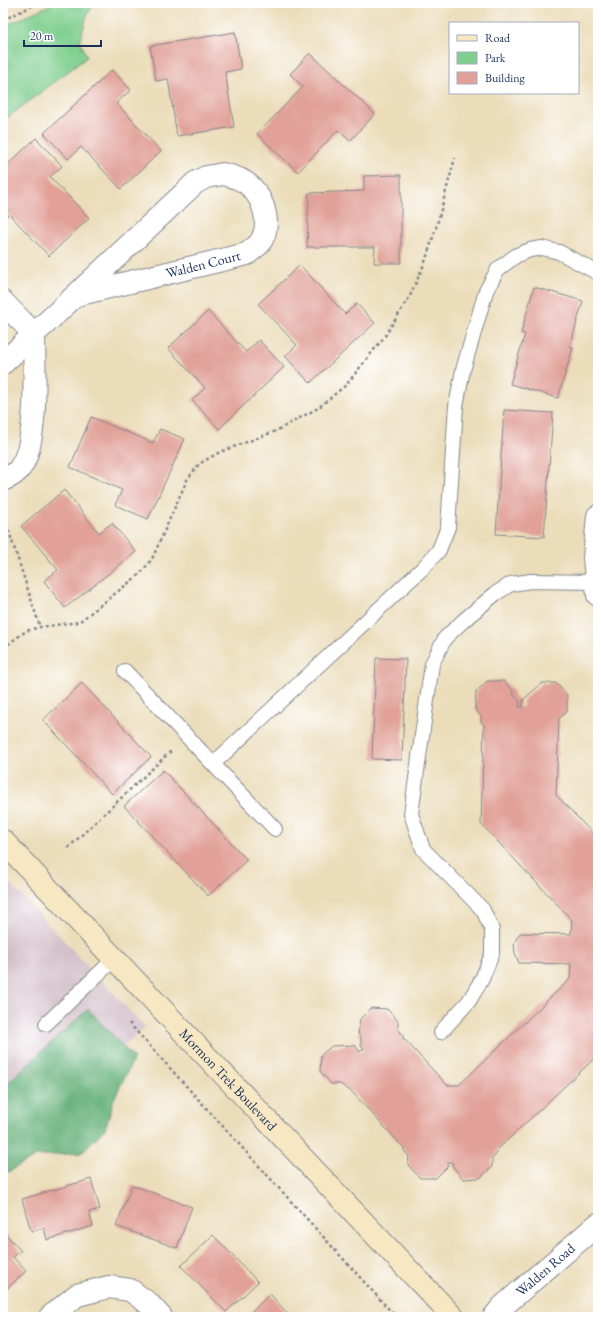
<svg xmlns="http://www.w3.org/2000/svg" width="601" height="1320" font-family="'EB Garamond',serif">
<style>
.industrial{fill:#d2bdc7}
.green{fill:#80cf8f;stroke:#4e7f76}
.forest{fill:#68b27a;stroke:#42706c}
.building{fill:#e1a198}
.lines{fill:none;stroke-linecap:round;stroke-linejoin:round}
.lane-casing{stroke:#83868c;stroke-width:16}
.street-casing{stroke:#83868c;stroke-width:24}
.secondary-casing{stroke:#83868c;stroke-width:24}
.path{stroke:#83868c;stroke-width:2.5;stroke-dasharray:3 3;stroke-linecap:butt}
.lane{stroke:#fff;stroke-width:14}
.street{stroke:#fff;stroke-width:22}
.secondary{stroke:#f7e8c3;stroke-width:22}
.labels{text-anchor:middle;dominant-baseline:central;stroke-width:3;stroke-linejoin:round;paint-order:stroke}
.street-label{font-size:14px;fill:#1b2f5e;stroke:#fff}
</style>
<rect width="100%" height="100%" fill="#fff"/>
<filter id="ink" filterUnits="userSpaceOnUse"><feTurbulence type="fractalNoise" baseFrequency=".025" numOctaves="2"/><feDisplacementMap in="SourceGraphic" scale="8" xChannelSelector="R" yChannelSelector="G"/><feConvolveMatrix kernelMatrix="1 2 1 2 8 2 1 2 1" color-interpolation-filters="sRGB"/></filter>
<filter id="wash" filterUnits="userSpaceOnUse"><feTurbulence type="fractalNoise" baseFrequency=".012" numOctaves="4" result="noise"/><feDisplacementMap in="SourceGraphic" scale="16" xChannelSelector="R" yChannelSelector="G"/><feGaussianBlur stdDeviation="0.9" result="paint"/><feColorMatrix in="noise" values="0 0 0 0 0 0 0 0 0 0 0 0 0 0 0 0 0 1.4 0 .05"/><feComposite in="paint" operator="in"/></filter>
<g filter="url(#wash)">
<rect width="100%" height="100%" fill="#ebddba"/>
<polygon class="industrial" points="3,876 145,1027 3,1154"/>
<polygon class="green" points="54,3 95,3 87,15 80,41 87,57 3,121 3,27"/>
<polygon class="forest" points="88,1009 134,1058 114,1099 105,1129 81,1153 36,1156 3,1175 3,1087"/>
<g id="blocks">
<g class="building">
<polygon points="235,32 241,69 225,72 234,127 177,136 168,79 156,81 150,46"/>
<polygon points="310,53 375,114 350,141 338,130 298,172 257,134 303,87 290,74"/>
<polygon points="112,70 131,90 116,103 161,151 121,189 81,147 68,159 44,133"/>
<polygon points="36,138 62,166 50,177 89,218 49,256 9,214 3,220 3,169"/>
<polygon points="401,175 401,263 374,263 375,247 307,247 309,193 364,191 364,176"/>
<polygon points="300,265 345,314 357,304 375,323 310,383 285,356 297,345 258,304"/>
<polygon points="534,287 583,301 570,346 573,347 558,398 510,384 525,334 521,333"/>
<polygon points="208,311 246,352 259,340 284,367 219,429 192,400 205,388 168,348"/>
<polygon points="504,410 553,413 544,537 496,534"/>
<polygon points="91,417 153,443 160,429 185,439 148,519 115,505 122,490 70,467"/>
<polygon points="64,490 99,533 112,523 136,552 65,608 44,581 58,570 21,526"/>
<polygon points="376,658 406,659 402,760 372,759"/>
<polygon points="487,681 504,681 514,692 513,694 520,702 519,707 523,707 523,700 542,683 556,683 567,695 567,712 559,718 556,795 598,839 598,1055 497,1150 497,1153 492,1159 492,1167 480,1178 463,1179 453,1167 452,1162 448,1162 448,1166 436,1178 420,1178 408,1165 409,1156 404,1151 404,1148 352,1092 340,1084 331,1084 320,1071 321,1055 332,1046 355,1045 360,1052 364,1048 361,1046 361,1037 358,1034 360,1019 371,1008 387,1009 398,1021 398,1029 403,1035 403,1038 447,1085 459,1085 570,979 571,964 519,963 515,953 514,943 520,933 571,934 572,920 481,824 484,725 481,722 481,716 475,709 476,692"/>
<polygon points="82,683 151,757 112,794 43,720"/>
<polygon points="163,770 247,860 208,896 124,806"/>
<polygon points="91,1179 100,1209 89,1212 93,1226 47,1240 44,1228 31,1231 22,1199"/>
<polygon points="132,1185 192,1207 177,1248 116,1226"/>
<polygon points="3,1231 21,1251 13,1257 26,1271 3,1292"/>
<polygon points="213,1235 258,1282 226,1312 181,1266"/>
<polygon points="270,1294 291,1317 246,1317"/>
</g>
</g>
</g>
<g filter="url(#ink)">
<use href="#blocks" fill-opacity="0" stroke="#83868c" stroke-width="1"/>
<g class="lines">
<defs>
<g id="lane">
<polyline points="125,671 213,764 424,567 439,550 448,527 456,406 463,370 486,291 498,269 517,255 530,250 542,248 559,252 598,273"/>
<polyline points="213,764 275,829"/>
<polyline points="46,1024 114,959"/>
<polyline points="441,1032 469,1001 482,979 492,954 492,930 483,910 423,849 411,814 432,664 445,638 464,620 495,594 511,584 531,581 595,582"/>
</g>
<g id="street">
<path d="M223,174C233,176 243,179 251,187C265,201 272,227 259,244C255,248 250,251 247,254L76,295L195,183L206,177Z"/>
<path d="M3,302L34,334C34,366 39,442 20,468C16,474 10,477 3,480"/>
<polyline points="3,363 76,295"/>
<polyline points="598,516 594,558 598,595"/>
<polyline points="50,1317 77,1295 109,1287 130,1290 148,1303 161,1317"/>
<path id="s1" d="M494,1317L502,1307L598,1224"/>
</g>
<g id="secondary">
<path id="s2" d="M3,841L453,1317"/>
</g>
</defs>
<use href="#lane" class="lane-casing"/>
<use href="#street" class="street-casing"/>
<use href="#secondary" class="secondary-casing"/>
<g class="path">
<polyline points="3,20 38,3"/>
<polyline points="3,513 40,627"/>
<polyline points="3,648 26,631 40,627 79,622 140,574 152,559 187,480 199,464 220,452 276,431 318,408 346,385 385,336 410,296 425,262 436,228 455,158"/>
<polyline points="68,848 172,750"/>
<polyline points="129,1023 396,1317"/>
</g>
<use href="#lane" class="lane"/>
<use href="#street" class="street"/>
<use href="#secondary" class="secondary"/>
</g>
</g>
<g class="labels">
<g class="street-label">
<text transform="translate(203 264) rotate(-14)">Walden Court</text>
<text stroke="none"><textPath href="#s2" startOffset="328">Mormon Trek Boulevard</textPath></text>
<text stroke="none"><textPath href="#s1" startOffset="70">Walden Road</textPath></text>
</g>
</g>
<rect width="601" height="1320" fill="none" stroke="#fff" stroke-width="16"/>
<rect x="449" y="22" width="130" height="72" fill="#ffffff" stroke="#a4acbf"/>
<rect x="457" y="35" width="20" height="6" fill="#f7e8c3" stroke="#a4acbf"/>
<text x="485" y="42" font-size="12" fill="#1b2f5e">Road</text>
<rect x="457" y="52" width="20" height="12" fill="#80cf8f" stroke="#a4acbf"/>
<text x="485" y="62" font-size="12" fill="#1b2f5e">Park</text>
<rect x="457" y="72" width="20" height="12" fill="#e1a198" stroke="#a4acbf"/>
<text x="485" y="82" font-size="12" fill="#1b2f5e">Building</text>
<path d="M24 40v6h77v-6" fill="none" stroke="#1b2f5e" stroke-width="2"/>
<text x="30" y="40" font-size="12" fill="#1b2f5e" stroke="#ffffff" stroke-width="3" paint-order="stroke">20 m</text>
</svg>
